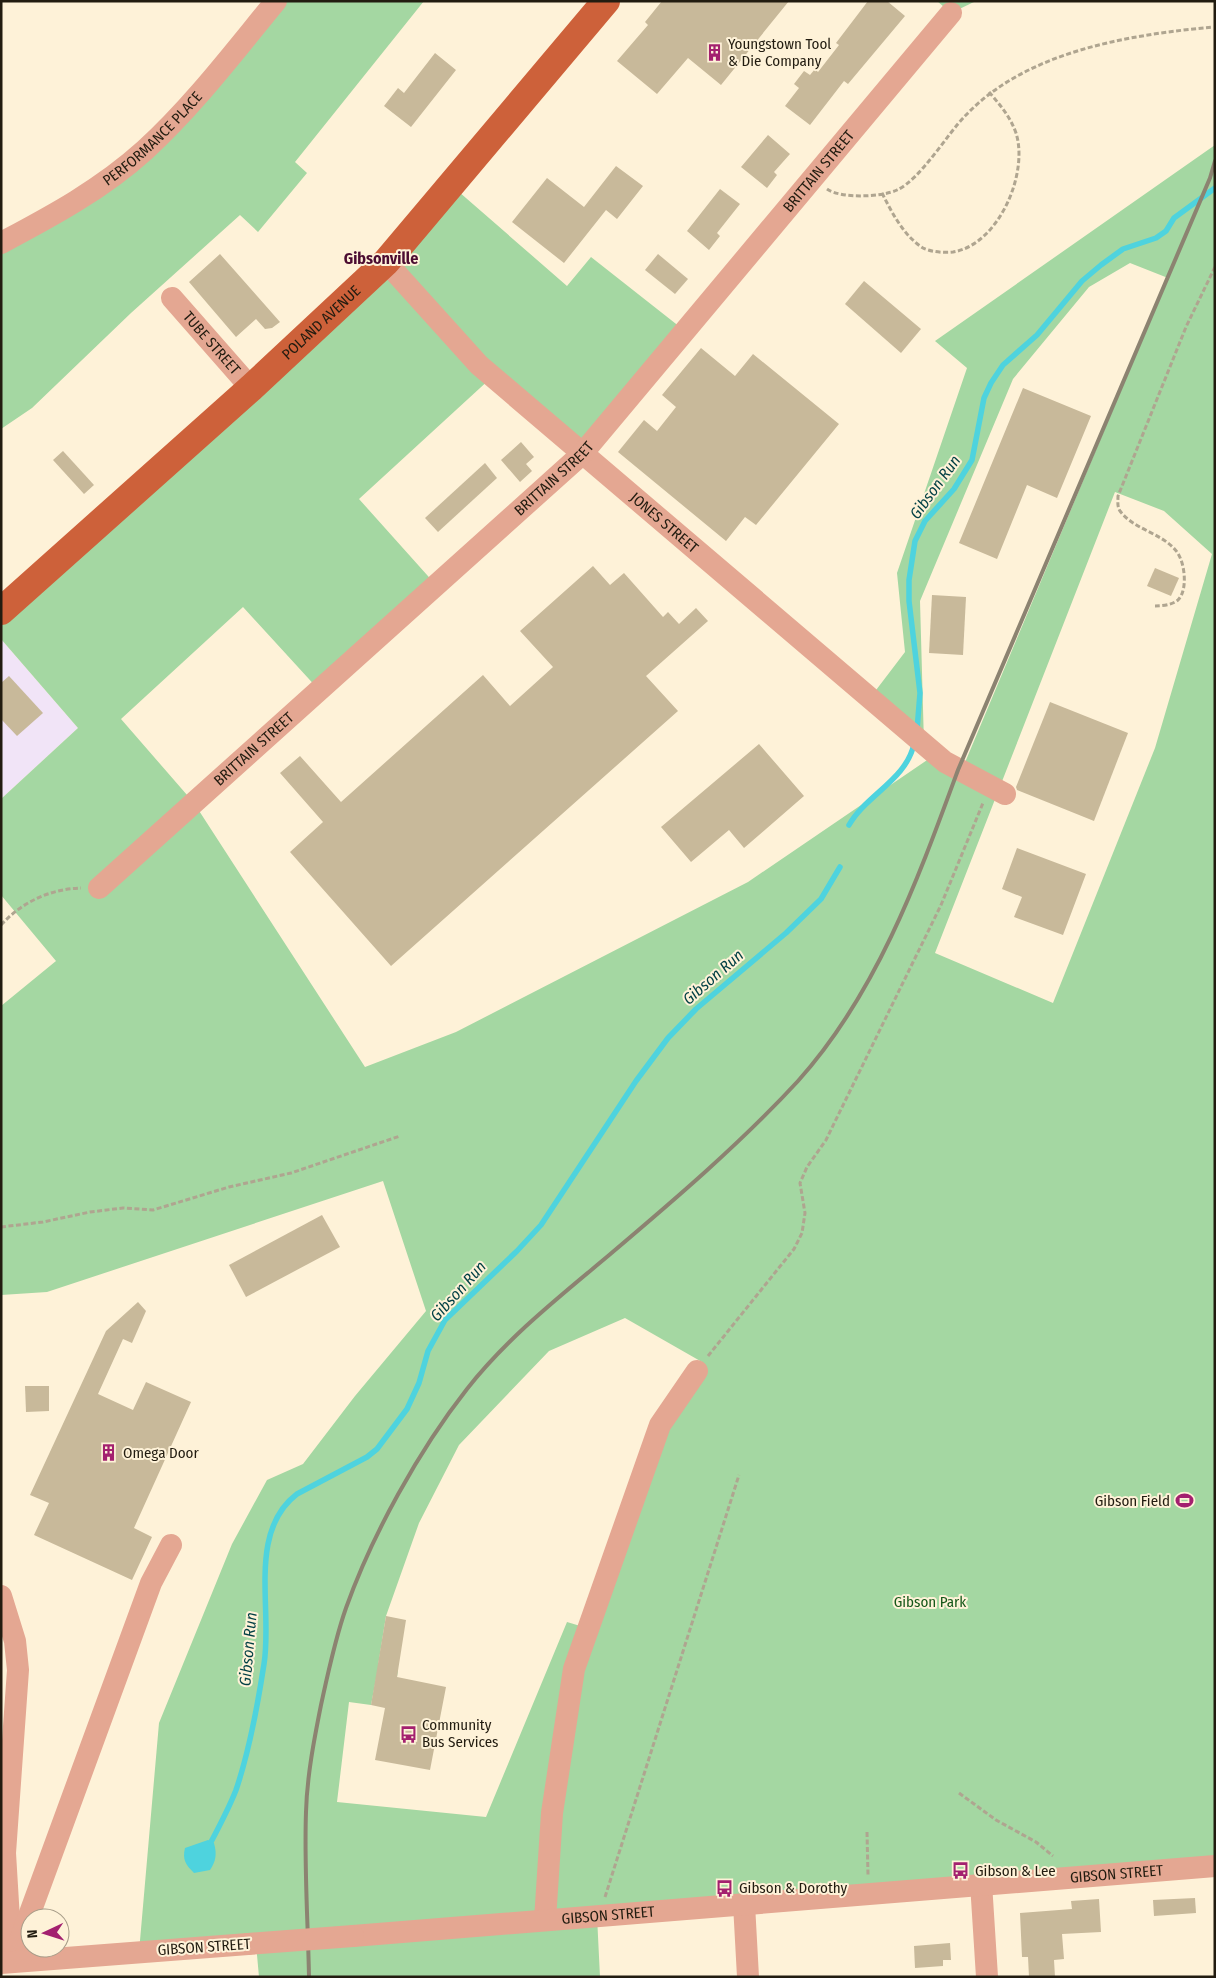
<svg xmlns="http://www.w3.org/2000/svg" width="1216" height="1978" font-family="'Fira Sans Condensed',sans-serif">
<style>
.commercial{fill:#f1e4f7}
.green{fill:#a4d7a2;fill-rule:evenodd}
.water{fill:#4ed3de}
.lines{fill:none;stroke-linecap:round;stroke-linejoin:round}
.stream{stroke:#4ed3de;stroke-width:5.5}
.building{fill:#c8b99a}
.path{stroke:#afa590;stroke-width:3;stroke-dasharray:5 2.5;stroke-linecap:butt}
.minor{stroke:#e4a792;stroke-width:22}
.major{stroke:#cd613a;stroke-width:28}
.rail{stroke:#8c8371;stroke-width:4}
.minor-bridge{stroke:#e4a792;stroke-width:22}
.labels{text-anchor:middle;dominant-baseline:central;stroke-width:4;stroke-linejoin:round;paint-order:stroke}
.poi-label{font-size:15px;fill:#221c10;stroke:#fef2d8;text-anchor:start}
.street-label{font-size:15px;fill:#221c10;stroke:#fef2d8}
.park-label{font-size:15px;fill:#165819;stroke:#fef2d8}
.neighbourhood-label{font-size:16px;font-weight:bold;fill:#4b0c31;stroke:#fef2d8}
.water-label{font-size:16px;font-style:italic;fill:#003f44;stroke:#fef2d8}
</style>
<rect width="100%" height="100%" fill="#fef2d8"/>
<polygon class="commercial" points="1,639 78,728 1,799"/>
<g class="green">
<polygon points="276,1 424,1 295,162 307,173 258,232 240,215 131,313 32,408 1,429 1,243 108,179"/>
<polygon points="937,1 976,1 951,13"/>
<path d="M1215,145V1866L597,1916L600,1977H259L256,1944L139,1952L159,1723L232,1544L267,1480L303,1464L355,1396L426,1311L383,1181L47,1292L1,1295V1006L56,961L1,895V799L78,728L1,639V611L451,185L567,286L591,257L685,331L582,454L492,377L359,499L436,585L319,690L243,607L121,719L194,803L365,1067L456,1032L748,882L936,754L961,772L1168,278L1130,263L1089,287L1013,379L920,601L924,744L870,698L905,652L897,573L967,368L935,341ZM1115,492L1164,511L1212,554L1155,748L1053,1003L935,953ZM625,1318L702,1362L660,1425L587,1628L567,1622L486,1817L337,1802L349,1702L371,1705L377,1674L397,1677L398,1670L378,1666L386,1616L419,1523L459,1445L549,1351Z"/>
</g>
<path class="water" d="M208,1840L214,1843C217,1854 216,1861 210,1870L194,1873C186,1865 182,1860 185,1848Z"/>
<g class="lines">
<g class="stream">
<polyline points="917,730 920,693 909,601 909,580 915,541 925,521 954,489 972,460 984,398 991,383 1003,365 1037,335 1082,281 1101,265 1123,249 1156,238 1166,231 1174,218 1215,188"/>
<path d="M849,825C866,795 906,780 914,744"/>
<path d="M211,1842C220,1825 229,1808 236,1790C249,1752 258,1703 264,1664C273,1610 247,1532 297,1494L367,1457L377,1449L407,1409L419,1383L428,1351L445,1320L517,1251L541,1225L636,1081L668,1038L696,1009L786,933L821,899L840,867"/>
</g>
</g>
<g class="building">
<polygon points="662,1 789,1 721,85 688,58 657,94 617,61 648,25 645,22"/>
<polygon points="868,1 887,1 905,16 848,84 844,81 810,125 785,106 799,88 794,84 804,71 810,75 815,69 818,72 839,45 836,43"/>
<polygon points="435,53 456,70 411,127 384,106 398,88 404,93"/>
<polygon points="768,135 790,154 774,172 777,175 767,188 741,167"/>
<polygon points="616,166 643,186 617,219 606,210 564,263 512,222 547,178 584,207"/>
<polygon points="720,189 740,204 717,233 720,236 709,250 687,231"/>
<polygon points="220,254 280,322 272,328 265,329 256,319 236,337 189,282"/>
<polygon points="658,254 688,279 675,294 645,270"/>
<polygon points="864,281 921,329 901,353 845,304"/>
<polygon points="701,348 735,376 753,354 839,424 756,525 745,517 726,541 618,452 644,420 657,431 676,407 662,395"/>
<polygon points="1023,388 1091,416 1057,498 1027,485 997,559 959,543"/>
<polygon points="521,442 534,457 526,464 532,471 520,482 501,460"/>
<polygon points="63,451 94,485 84,494 53,460"/>
<polygon points="485,463 497,478 438,532 425,518"/>
<polygon points="593,566 610,585 624,573 663,617 668,612 679,624 696,608 708,621 646,676 678,711 391,966 290,852 323,822 280,773 300,756 341,802 483,675 510,706 553,667 520,631"/>
<polygon points="1155,568 1179,578 1171,596 1147,586"/>
<polygon points="932,595 966,597 963,655 929,653"/>
<polygon points="9,676 43,713 17,736 1,719 1,683"/>
<polygon points="1050,702 1128,733 1094,821 1017,790 1016,787"/>
<polygon points="759,744 804,796 744,848 729,830 691,862 661,827"/>
<polygon points="1017,848 1086,874 1063,935 1014,917 1022,897 1002,889"/>
<polygon points="322,1215 340,1247 246,1297 229,1265"/>
<polygon points="138,1302 146,1311 132,1343 123,1339 98,1394 133,1410 146,1382 191,1402 134,1528 152,1537 132,1580 34,1535 49,1503 30,1495 106,1331"/>
<polygon points="25,1386 49,1386 49,1411 26,1412"/>
<polygon points="386,1616 406,1620 397,1677 446,1687 430,1770 375,1760 385,1708 371,1705"/>
<polygon points="1195,1898 1196,1913 1154,1916 1153,1900"/>
<polygon points="1099,1899 1101,1932 1062,1934 1064,1959 1054,1960 1055,1977 1029,1977 1028,1957 1022,1957 1020,1913 1072,1909 1071,1901"/>
<polygon points="950,1943 951,1960 943,1960 943,1966 915,1968 914,1946"/>
</g>
<g class="lines">
<g class="path">
<path d="M827,189C841,199 882,197 897,190C921,179 947,134 966,115C1027,51 1128,35 1213,27"/>
<path d="M882,193C892,213 904,236 923,248C931,252 944,253 953,252C998,245 1029,174 1016,133C1010,116 1000,105 989,92"/>
<path d="M1155,606C1162,606 1172,605 1178,600C1188,590 1185,563 1177,552C1163,533 1134,530 1120,511C1117,506 1118,502 1118,496L1186,327L1215,267"/>
<path d="M1,925C22,902 50,889 81,888"/>
<polyline points="1,1227 43,1222 90,1212 123,1208 153,1210 229,1187 291,1173 400,1136"/>
<polyline points="708,1356 794,1249 802,1233 805,1213 800,1183 807,1167 826,1140 941,905 983,803"/>
<polyline points="959,1793 996,1820 1036,1842 1053,1856"/>
<polyline points="867,1832 868,1875"/>
<polyline points="605,1897 739,1475"/>
</g>
<g class="minor">
<path id="s1" d="M1,243C52,216 102,189 145,150C194,105 234,52 276,1"/>
<path id="s2" d="M386,262L479,365L945,762L1005,794"/>
<path id="s3" d="M172,298L251,388"/>
<path id="s4" d="M99,888L582,454L951,13"/>
<polyline points="1,1596 15,1641 18,1670 5,1853 11,1953"/>
<polyline points="981,1883 987,1977"/>
<polyline points="744,1904 748,1977"/>
<polyline points="545,1920 552,1813 574,1669 660,1425 697,1371"/>
<path id="s5" d="M353,1936L1215,1866"/>
<polyline points="12,1962 151,1583 171,1545"/>
<polyline points="1,1963 248,1944"/>
</g>
<path class="major" id="s6" d="M1,611L251,388L386,262L606,1"/>
<path class="rail" d="M309,1977C308,1922 304,1866 306,1812C307,1776 314,1740 321,1705C328,1673 335,1639 346,1608C372,1535 419,1450 467,1389C507,1338 559,1297 608,1256C673,1201 740,1144 798,1081C877,993 918,879 958,770L1210,178L1215,161"/>
<polyline class="minor-bridge" points="248,1944 353,1936"/>
</g>
<defs>
<symbol id="building-bare" viewBox="-9 -9 18 18"><path d="M-4-6H4V6H1V3H-1V6H-4ZM-2.5-4.3h1.7v1.8h-1.7ZM.8-4.3h1.7v1.8H.8ZM-2.5-1h1.7V.8h-1.7ZM.8-1h1.7V.8H.8Z" fill="#a3206f" stroke="#fef2d8" stroke-width="2.5" paint-order="stroke"/></symbol>
<symbol id="stadium-bare" viewBox="-9 -9 18 18"><path d="M0-5a6.5 5 0 1 0 0 10a6.5 5 0 1 0 0-10ZM-3.5-1.8h7v3.6h-7Z" fill="#a3206f" stroke="#fef2d8" stroke-width="2.5" paint-order="stroke"/></symbol>
<symbol id="bus-bare" viewBox="-9 -9 18 18"><path d="M-5-6H5V4H4V6H2V4H-2V6H-4V4H-5ZM-3.5-4V0h7V-4ZM-3.5 1.2v1.5H-2V1.2ZM2 1.2v1.5H3.5V1.2Z" fill="#a3206f" stroke="#fef2d8" stroke-width="2.5" paint-order="stroke"/></symbol>
</defs>
<g fill-rule="evenodd">
<use href="#building-bare" x="702" y="40" width="25" height="25"/>
<use href="#building-bare" x="96" y="1440" width="25" height="25"/>
<use href="#stadium-bare" x="1172" y="1488" width="25" height="25"/>
<use href="#bus-bare" x="396" y="1722" width="25" height="25"/>
<use href="#bus-bare" x="948" y="1858" width="25" height="25"/>
<use href="#bus-bare" x="712" y="1876" width="25" height="25"/>
</g>
<g class="labels">
<g class="poi-label">
<text x="728" y="44">Youngstown Tool<tspan x="728" dy="17">&amp; Die Company</tspan></text>
<text x="123" y="1453">Omega Door</text>
<text x="1170" y="1501" text-anchor="end">Gibson Field</text>
<text x="422" y="1725">Community<tspan x="422" dy="17">Bus Services</tspan></text>
<text x="975" y="1871">Gibson &amp; Lee</text>
<text x="739" y="1888">Gibson &amp; Dorothy</text>
</g>
<g class="street-label">
<text stroke="none"><textPath href="#s1" startOffset="185">PERFORMANCE PLACE</textPath></text>
<text stroke="none"><textPath href="#s4" startOffset="1018">BRITTAIN STREET</textPath></text>
<text stroke="none"><textPath href="#s6" startOffset="431">POLAND AVENUE</textPath></text>
<text stroke="none"><textPath href="#s3" startOffset="60">TUBE STREET</textPath></text>
<text stroke="none"><textPath href="#s4" startOffset="612">BRITTAIN STREET</textPath></text>
<text stroke="none"><textPath href="#s2" startOffset="382">JONES STREET</textPath></text>
<text stroke="none"><textPath href="#s4" startOffset="208">BRITTAIN STREET</textPath></text>
<text stroke="none"><textPath href="#s5" startOffset="766">GIBSON STREET</textPath></text>
<text stroke="none"><textPath href="#s5" startOffset="256">GIBSON STREET</textPath></text>
<text transform="translate(204 1947) rotate(-4)">GIBSON STREET</text>
</g>
<g class="park-label">
<text x="930" y="1602">Gibson Park</text>
</g>
<g class="neighbourhood-label">
<text x="381" y="258">Gibsonville</text>
</g>
<g class="water-label">
<text transform="translate(935 487) rotate(-54)">Gibson Run</text>
<text transform="translate(713 977) rotate(-41)">Gibson Run</text>
<text transform="translate(458 1291) rotate(-48)">Gibson Run</text>
<text transform="translate(248 1649) rotate(-85)">Gibson Run</text>
</g>
</g>
<rect width="1216" height="1978" fill="none" stroke="#221c10" stroke-width="5"/>
<g transform="translate(45 1933) rotate(266)"><circle r="24" fill="#fef2d8" stroke="#a69c88"/>
<path d="M0-4L9 19L0 12L-9 19Z" fill="#a3206f"/>
<text y="-8" font-size="14" font-weight="bold" text-anchor="middle" fill="#221c10">N</text>
</g>
</svg>
